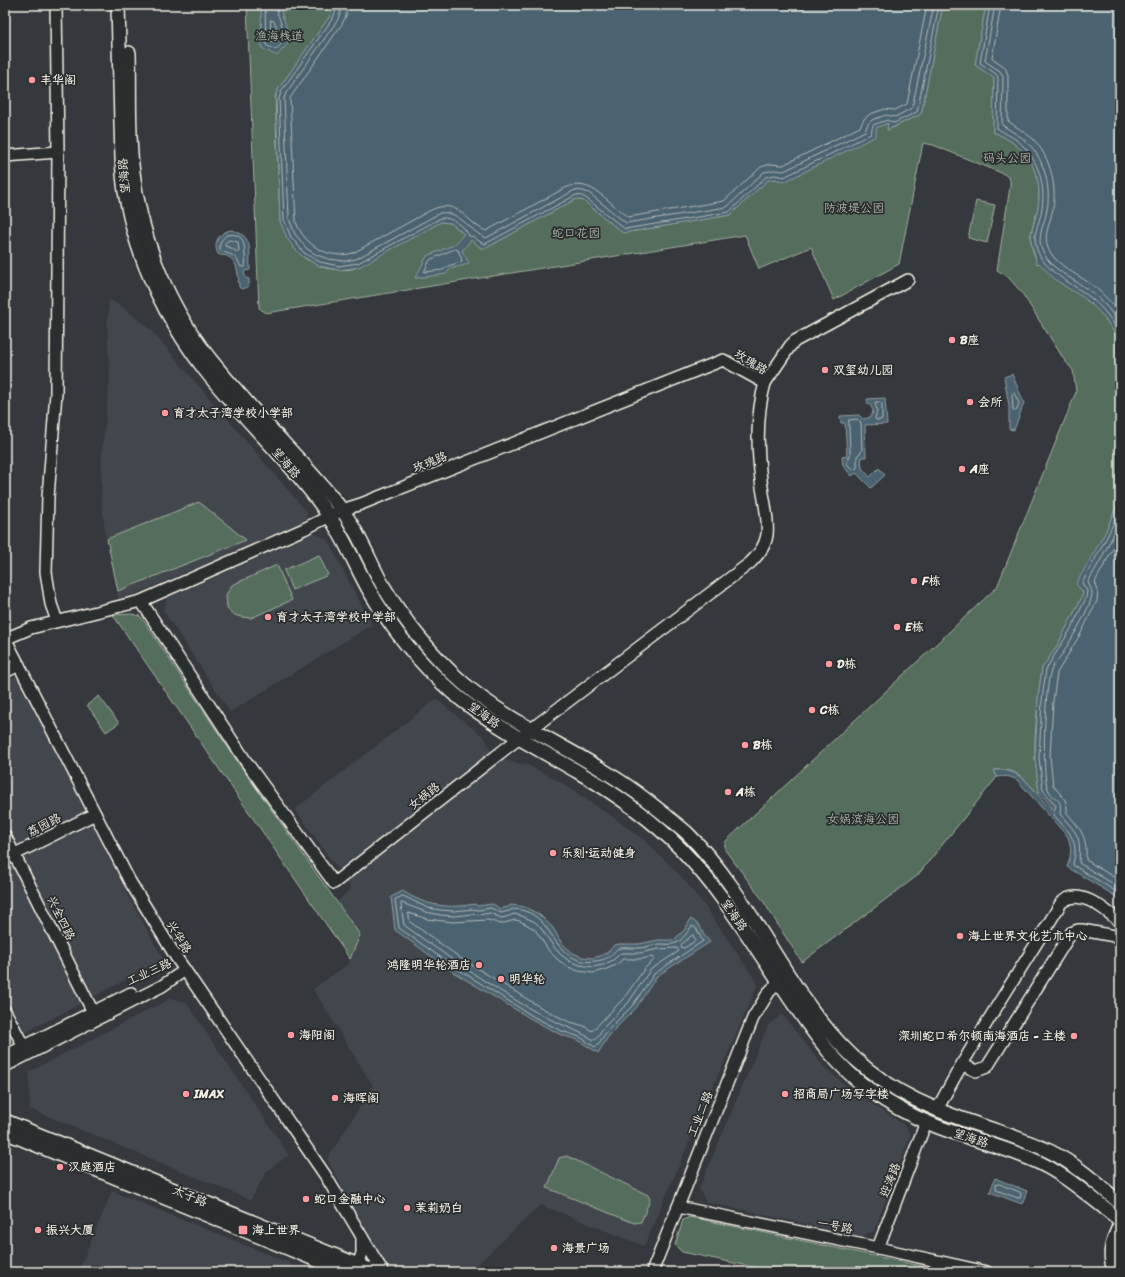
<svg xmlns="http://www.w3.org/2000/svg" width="1125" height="1277" font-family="Sriracha,'LXGW WenKai TC',sans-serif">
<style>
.built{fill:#42464d}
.green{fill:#546d5c;stroke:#a4afa2}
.water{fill:#4c6370;stroke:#8f9ca0}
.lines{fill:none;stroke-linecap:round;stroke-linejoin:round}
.shore{stroke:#b1b8b8;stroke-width:1}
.minor-casing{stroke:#f4f1e8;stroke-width:14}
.major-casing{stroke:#f4f1e8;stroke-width:16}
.minor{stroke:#2a2d2e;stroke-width:11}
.major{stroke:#2a2d2e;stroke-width:13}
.poi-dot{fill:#ff9aa2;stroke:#2a2d2e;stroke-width:1.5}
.labels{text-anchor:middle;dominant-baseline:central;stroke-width:3.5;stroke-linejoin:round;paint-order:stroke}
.park-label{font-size:12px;fill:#acb6a9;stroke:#2a2d2e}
.poi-label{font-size:12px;font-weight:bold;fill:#f4f1e8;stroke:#2a2d2e;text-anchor:start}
.street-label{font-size:12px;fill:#f4f1e8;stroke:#2a2d2e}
</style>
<rect width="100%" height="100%" fill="#35383c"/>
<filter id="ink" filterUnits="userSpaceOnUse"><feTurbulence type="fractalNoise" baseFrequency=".025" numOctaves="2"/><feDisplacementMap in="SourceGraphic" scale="8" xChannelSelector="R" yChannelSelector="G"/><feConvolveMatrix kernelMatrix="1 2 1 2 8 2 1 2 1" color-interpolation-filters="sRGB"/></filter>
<g filter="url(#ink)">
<g class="built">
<polygon points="109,299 124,308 151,330 307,512 306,521 119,601 105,531 101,498 102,450 110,377 107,326"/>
<polygon points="314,533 327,539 372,625 230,712 163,610 167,598"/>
<polygon points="18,675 128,896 164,960 5,1043 5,681"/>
<polygon points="436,699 485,738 491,751 504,760 528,765 559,781 617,820 644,840 680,875 705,906 758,984 644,1246 541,1205 469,1272 392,1272 381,1259 327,1159 373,1086 313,989 348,964 360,935 337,902 351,888 295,809"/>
<polygon points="171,998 186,1002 289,1155 267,1171 251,1200 30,1109 29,1072"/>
<polygon points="782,1014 824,1067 854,1092 904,1125 911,1134 874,1231 861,1236 706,1202 699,1189 768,1025"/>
<polygon points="112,1191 292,1264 289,1272 78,1272"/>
</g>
<g class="green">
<path d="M247,5H332L330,16L279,88L275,97L280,221L294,248L306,259L325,268L339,270L353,269L441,222L451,223L481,248L488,247L576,199L584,201L623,233L730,215L768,180L777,179L875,128L888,123V130L921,114L943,5H986L975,65L994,78L993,132C1025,144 1044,172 1038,207C1036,218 1030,229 1031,240C1031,248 1035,256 1038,264L1039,262C1046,270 1053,278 1062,284C1071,291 1082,295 1090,303C1103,314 1112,328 1120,343V498L1105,533L1092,557L1082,597L1056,648L1042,668L1038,699L1035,738V758L1039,792L1037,793C1024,778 1016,768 995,770L997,777L917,876L802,962L783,933L762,899L725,850V842L997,587L1076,392L1073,370L1065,361L1022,293L1008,277L997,270L1010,187V179L1004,174L933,145L923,143L899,264L834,300L811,247L759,269L745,235L266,313L259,308Z"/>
<polygon points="976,201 995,205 987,243 968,238"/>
<polygon points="199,502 246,540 118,591 107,539"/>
<polygon points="319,555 328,575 292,590 284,570"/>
<polygon points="277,565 292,600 251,618 241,617 235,615 229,611 227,607 226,595 232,585"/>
<polygon points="132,614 140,616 144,621 237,761 360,935 350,959 113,615"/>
<polygon points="99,696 119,723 106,732 87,705"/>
<polygon points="567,1156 648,1195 650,1200 641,1222 634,1223 547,1188 559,1158"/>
<polygon points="690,1217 950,1272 777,1272 682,1252 675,1245 683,1220"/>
</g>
<g class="water">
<path d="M261,5H281C279,13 285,19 286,27C287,32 287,37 288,43L277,56L262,48Z"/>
<polygon points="332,5 943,5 921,114 887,130 888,123 876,128 876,136 784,182 775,179 768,180 730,215 623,233 584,201 576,199 486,248 481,248 471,240 462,251 469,263 468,264 450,269 446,274 415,278 427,256 454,245 464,234 451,223 441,222 359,267 339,270 319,266 302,256 294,248 287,238 280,221 276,94 279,88 330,16 332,9"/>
<path d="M986,5H1120V343C1112,328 1103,314 1090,303C1082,295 1071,291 1062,284C1053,279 1046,270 1039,263L1037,264L1035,259L1036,258C1026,235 1034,229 1038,207C1044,172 1025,144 993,132L994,78L975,65Z"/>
<path d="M231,230C254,235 249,251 250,270L245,271L244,273L246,278L249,279V285L248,287L241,289L239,287C238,277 239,261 227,256C224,255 221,256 218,254C212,242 220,232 231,230Z"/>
<polygon points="1012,374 1024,403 1014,430 1009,429 1009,406 1004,377"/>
<polygon points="885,398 887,424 865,425 866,457 861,457 862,468 870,477 879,468 885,475 871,488 856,473 852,476 843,466 842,457 847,456 845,423 841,423 840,416 859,415 863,419 868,418 872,415 873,410 870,405 868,404 867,399"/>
<path d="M1120,498V899L1067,867C1071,856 1072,848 1068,837L1017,780C1010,776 1005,776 997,777L994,770C1025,768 1032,792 1052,809V807L1039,792L1035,758L1038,699L1042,668L1056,648L1082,597L1083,592L1076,584L1105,533Z"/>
<path d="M403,891C425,906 449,909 475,904L477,906L493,904L500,909L508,907L511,905L525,907L540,915L553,928L561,942L566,947L573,953L582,957L592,958L600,956L608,952L614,945L620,944H639L658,940H674L685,929L691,919L699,925L704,935L710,942L657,976L636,1008L610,1034L598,1053L578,1040L561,1035L533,1020L453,972L395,930L391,897Z"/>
<polygon points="995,1178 1027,1191 1022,1204 990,1192"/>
</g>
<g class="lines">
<g class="shore">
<path d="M265,5L266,45L276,50L284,41C282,37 282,33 282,28C281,20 276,14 277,5"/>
<path d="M336,5V10L333,18L282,90L279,98L284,220L291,237L304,253L320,262L339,266L358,263L441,218C452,217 465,226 469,236C476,236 479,243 485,244L576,195L582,196L586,198L625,229L729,212L766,177L775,175L784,177L871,134L873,125L887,120L894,123L917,112L939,5"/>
<path d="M341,5L340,14L337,21L286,93L284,98L289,219L295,234L307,249L317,255L328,259L345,261L356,259L440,213C460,210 470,232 486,238L575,190L583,191L589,193L626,223L727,207L764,172L774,170L784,171L865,131L868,124L872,120L886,115L895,117L912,108L934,5"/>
<path d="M347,5L346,16L342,24L290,98L296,222C305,246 329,260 353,253L431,210C459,197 466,223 486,231L565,188C591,176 609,204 628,217L724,201L761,167L770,164L783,165L860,127L864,119L870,114L885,109L895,110L907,104L927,5"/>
<path d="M990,5L980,63L996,74L998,77L997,128C1004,133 1011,136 1018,141C1037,157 1046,183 1042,208C1041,217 1037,226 1035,235C1034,269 1069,280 1091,298C1103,308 1113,321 1120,334"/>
<path d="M995,5L985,61L1000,71L1003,76L1002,125C1011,131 1021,136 1029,144C1045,161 1051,188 1047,210C1044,226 1035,239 1044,254C1053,270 1070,277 1084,287C1099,296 1110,310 1120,324"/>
<path d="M1001,5L992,58L1005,67L1008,75V121C1016,127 1025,132 1033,139C1051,157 1058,189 1052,213C1049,226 1042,239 1050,252C1059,266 1074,273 1088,282C1100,290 1111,302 1120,314"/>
<polygon points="271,20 274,21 277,28 278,40 275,44 271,41"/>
<path d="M227,235C243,232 244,242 245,255C245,259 246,263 245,267H241C235,253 231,256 220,250C219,243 221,239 227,235Z"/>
<polygon points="229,240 238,242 239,252 237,252 231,248 225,246 225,244"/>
<polygon points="455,249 458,250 462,260 461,262 448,266 443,270 424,272 430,260"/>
<polygon points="1014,393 1019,403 1017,410 1015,411 1013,410 1012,395"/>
<polygon points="876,402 880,402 882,404 882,418 881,420 877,420 875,419 877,410 875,404"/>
<polygon points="849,420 857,419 861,423 862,451 857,456 857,468 853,470 847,464 847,461 850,456"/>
<path d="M1120,509L1108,535L1082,583L1087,591L1086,598L1072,627L1046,669L1042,700L1039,758L1043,790L1056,806L1053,814C1063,826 1076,836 1075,852C1075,857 1073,861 1073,865L1120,894"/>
<path d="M1120,522L1100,561L1088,582C1089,586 1092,589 1092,593C1092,606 1070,641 1063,653C1059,659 1053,664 1051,671C1045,685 1041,776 1048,789C1054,802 1063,796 1060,814C1078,835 1081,835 1079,863L1120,888"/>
<path d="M1120,536L1095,582L1098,591L1097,601L1081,633L1057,673L1053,701L1050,757L1053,785L1065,800L1067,806V813C1082,831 1087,836 1086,860L1120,881"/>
<path d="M403,896L428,908L440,910L454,911L473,909L478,910L491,908L501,913L509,911L513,909C548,911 548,941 570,956C577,960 586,963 594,961C600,961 607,959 611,955C615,952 616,948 621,948C627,947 633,949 639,948C646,948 653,944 660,944C665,944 671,945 676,943C683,940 688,931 692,926L696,928L703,941L654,974L633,1005L607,1031L597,1046L595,1047L580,1037L562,1031L534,1017L456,968L399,928L395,900Z"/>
<path d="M402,903L426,912L440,915L454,916L472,914L478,915L490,913L501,918L506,917L514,914L522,916L535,922L540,927L554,947L560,954L569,961L580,965L593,967L603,965L613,960L621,953H640L659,949L677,948L679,951L650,970L629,1002L603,1028L596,1039L594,1040C576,1029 555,1023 536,1012C490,986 446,956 404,925L401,905Z"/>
<polygon points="409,913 427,919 452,922 488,920 501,924 515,920 520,921 531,927 536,931 549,951 557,959 566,966 578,971 593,973 604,970 616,965 623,959 640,959 653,957 655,959 645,968 624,998 592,1031 584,1026 567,1021 540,1007 462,959 410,922"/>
<polygon points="693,935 695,939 695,941 684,948 682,948 681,945"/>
<polygon points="999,1184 1020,1192 1021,1194 1020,1198 1018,1198 996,1190 996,1185"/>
</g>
<defs>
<g id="minor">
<polyline points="56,5 58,152 56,393 48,497 46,572 51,604 57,621"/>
<polyline points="5,156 58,152"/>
<polyline points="765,383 790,346 795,341 908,280"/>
<polyline points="5,638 129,880 176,957 325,1175 383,1272"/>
<path d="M5,639L31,628L141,601L304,529L342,510L361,504L723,360L765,383C756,415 757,447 761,480C763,498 769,517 767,535C765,547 758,555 750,563L509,746L334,883L247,763L141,601"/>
<polyline points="5,672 19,665"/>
<polyline points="5,836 93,1012"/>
<polyline points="5,859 95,814"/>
<polyline points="5,1011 24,1047"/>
<polyline points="5,1056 131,993"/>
<polyline points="961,1064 976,1071 987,1067 1071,933 1078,930 1082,930 1120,937"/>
<polyline points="5,1066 162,986 185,970"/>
<path d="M937,1110C974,1038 1020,972 1061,903C1079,886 1106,910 1120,922"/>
<polyline points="678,1207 878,1248 987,1272"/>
<polyline points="878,1248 926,1122"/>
<polyline points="354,1264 359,1262 362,1253 362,1237"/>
<polyline points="652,1272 753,1018 769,992 784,977"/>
<path d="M1114,1272C1106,1254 1112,1239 1120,1222"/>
</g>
<g id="major">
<path d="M118,5C119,44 120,83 121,122C122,147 121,172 126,197C137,261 166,319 205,370C244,420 293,463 329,516C345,539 355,565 369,590C391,628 420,664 453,693C492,725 537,748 580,773C616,794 651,819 680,848C725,894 757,951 793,1003C816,1036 837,1067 870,1090C890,1105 913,1117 936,1126C967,1138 1000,1146 1031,1159C1065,1173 1091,1198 1120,1220"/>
<path d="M129,53C130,89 128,129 132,165C140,240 169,311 218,369C245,401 274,433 303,464C317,480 332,496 344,513C360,535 369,560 382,584C402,618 433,657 463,683C508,722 563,744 612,776C630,787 647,800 664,814C672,821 681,827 688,834C758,903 791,1008 867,1069C888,1086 912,1099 936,1109C973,1125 1013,1134 1049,1151C1076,1164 1098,1184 1120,1203"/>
<polyline points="5,1121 375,1272"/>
<polyline points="5,1132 346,1272"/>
</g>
</defs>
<use href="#minor" class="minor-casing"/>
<use href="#major" class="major-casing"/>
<use href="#minor" class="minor"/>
<use href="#major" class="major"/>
</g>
</g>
<g class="poi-dot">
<circle cx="32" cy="80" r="4"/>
<circle cx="952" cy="340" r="4"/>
<circle cx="825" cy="370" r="4"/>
<circle cx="970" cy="402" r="4"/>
<circle cx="165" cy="413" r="4"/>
<circle cx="962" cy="469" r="4"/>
<circle cx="914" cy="581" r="4"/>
<circle cx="268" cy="617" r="4"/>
<circle cx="897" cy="627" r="4"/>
<circle cx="829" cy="664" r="4"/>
<circle cx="812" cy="710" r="4"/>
<circle cx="745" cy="745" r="4"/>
<circle cx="728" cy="792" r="4"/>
<circle cx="553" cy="853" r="4"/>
<circle cx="960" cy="936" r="4"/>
<circle cx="479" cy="965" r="4"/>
<circle cx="501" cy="979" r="4"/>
<circle cx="291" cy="1035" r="4"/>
<circle cx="1074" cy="1036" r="4"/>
<circle cx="186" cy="1094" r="4"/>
<circle cx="785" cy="1094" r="4"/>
<circle cx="335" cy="1098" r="4"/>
<circle cx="60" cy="1167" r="4"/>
<circle cx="306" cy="1199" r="4"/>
<circle cx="407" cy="1208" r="4"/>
<circle cx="38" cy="1230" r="4"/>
<rect x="238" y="1225" width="10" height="10" rx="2"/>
<circle cx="554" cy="1248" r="4"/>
</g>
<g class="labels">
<g class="park-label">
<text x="279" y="36">渔海栈道</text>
<text x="1007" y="158">码头公园</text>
<text x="854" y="208">防波堤公园</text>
<text x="576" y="233">蛇口花园</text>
<text x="863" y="819">女娲滨海公园</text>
</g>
<g class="poi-label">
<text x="40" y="80">丰华阁</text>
<text x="960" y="340">B座</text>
<text x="833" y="370">双玺幼儿园</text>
<text x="978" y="402">会所</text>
<text x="173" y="413">育才太子湾学校小学部</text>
<text x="970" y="469">A座</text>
<text x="922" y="581">F栋</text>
<text x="276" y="617">育才太子湾学校中学部</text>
<text x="905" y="627">E栋</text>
<text x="837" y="664">D栋</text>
<text x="820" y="710">C栋</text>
<text x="753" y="745">B栋</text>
<text x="736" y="792">A栋</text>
<text x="561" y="853">乐刻·运动健身</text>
<text x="968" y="936">海上世界文化艺术中心</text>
<text x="471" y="965" text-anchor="end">鸿隆明华轮酒店</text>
<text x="509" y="979">明华轮</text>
<text x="299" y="1035">海阳阁</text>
<text x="1066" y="1036" text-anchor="end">深圳蛇口希尔顿南海酒店 - 主楼</text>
<text x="194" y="1094">IMAX</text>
<text x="793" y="1094">招商局广场写字楼</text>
<text x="343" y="1098">海晖阁</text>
<text x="68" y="1167">汉庭酒店</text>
<text x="314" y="1199">蛇口金融中心</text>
<text x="415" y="1208">茉莉奶白</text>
<text x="46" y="1230">振兴大厦</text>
<text x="252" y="1230">海上世界</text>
<text x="562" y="1248">海景广场</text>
</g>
<g class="street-label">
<text transform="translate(124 176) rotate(-95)">望海路</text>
<text transform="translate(751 362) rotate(32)">玫瑰路</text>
<text transform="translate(430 462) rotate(-22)">玫瑰路</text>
<text transform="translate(286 463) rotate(49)">望海路</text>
<text transform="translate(484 715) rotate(35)">望海路</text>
<text transform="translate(424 796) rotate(-38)">女娲路</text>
<text transform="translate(44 825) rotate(-27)">荔园路</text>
<text transform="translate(734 915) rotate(55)">望海路</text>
<text transform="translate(61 918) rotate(64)">兴全四路</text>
<text transform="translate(179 937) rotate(58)">兴华路</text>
<text transform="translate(149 972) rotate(-24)">工业三路</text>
<text transform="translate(700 1114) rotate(-68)">工业二路</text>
<text transform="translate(971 1138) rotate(18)">望海路</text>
<text transform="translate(890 1180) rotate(-69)">迎涛路</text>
<text transform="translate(190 1196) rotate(22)">太子路</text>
<text transform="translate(835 1226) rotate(11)">一号路</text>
</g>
</g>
<rect width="1125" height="1277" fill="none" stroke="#2a2d2e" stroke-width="20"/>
<rect x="10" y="10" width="1105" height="1257" fill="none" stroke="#f4f1e8" stroke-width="1.5" filter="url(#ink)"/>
</svg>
